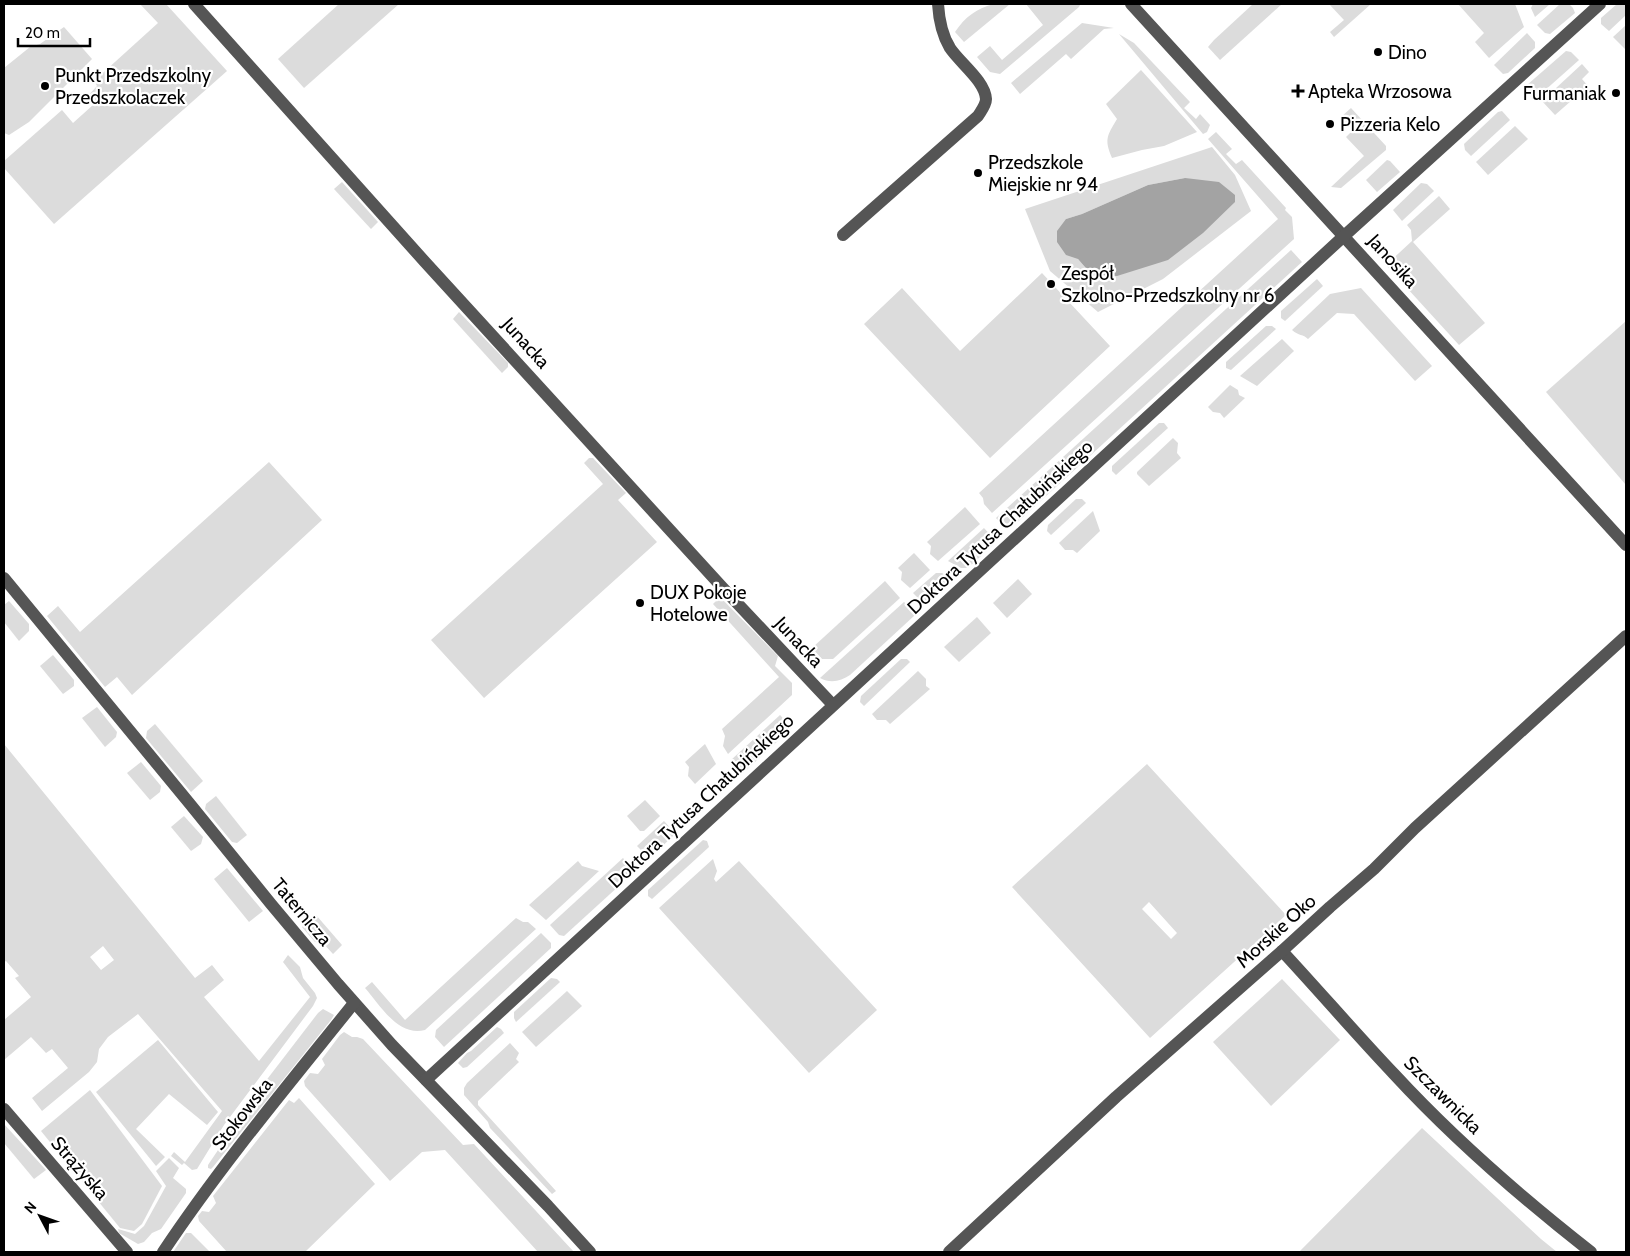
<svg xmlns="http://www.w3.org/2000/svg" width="1630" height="1256" font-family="Cabin,sans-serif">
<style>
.green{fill:#dcdcdc;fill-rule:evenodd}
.water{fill:#a3a3a3}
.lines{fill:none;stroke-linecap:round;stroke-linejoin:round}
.minor{stroke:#555;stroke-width:12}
.poi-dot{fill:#000;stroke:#fff;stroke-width:2}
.labels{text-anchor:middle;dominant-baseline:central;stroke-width:4.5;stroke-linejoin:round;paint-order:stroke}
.poi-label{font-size:19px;fill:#000;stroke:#fff;text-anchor:start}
.street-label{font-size:19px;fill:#000;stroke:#fff}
</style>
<rect width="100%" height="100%" fill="#fff"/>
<g class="green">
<polygon points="140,4 166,4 227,71 54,224 4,168 4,161 62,110 73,123 93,105 86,98 97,86 94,81 158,23"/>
<polygon points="339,4 399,4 304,88 278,59"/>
<path d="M994,4H1015H1010L964,42L955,32C965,17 977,8 994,4Z"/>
<polygon points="1026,4 1079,4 1080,5 1079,7 1000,74 990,72 977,57 990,46 1002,60 1043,25"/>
<polygon points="1253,4 1282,4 1220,60 1208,47 1214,40"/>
<polygon points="1329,4 1371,4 1334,37 1330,32 1344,20"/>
<polygon points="1458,4 1515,4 1524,27 1489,58 1475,42 1484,33"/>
<polygon points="1533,4 1550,4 1535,17 1531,8"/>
<polygon points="1560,4 1569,4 1573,8 1575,13 1550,34 1545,33 1537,25"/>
<polygon points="1617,4 1626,4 1626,15 1609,31 1601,24 1601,18"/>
<polygon points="1082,23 1114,28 1104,29 1071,59 1066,54 1020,94 1011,83"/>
<polygon points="1626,25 1626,50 1613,37"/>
<polygon points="64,27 92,59 29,122 9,135 4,133 4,68 30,47 40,44"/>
<polygon points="1527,33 1535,42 1535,48 1508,73 1503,74 1494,65"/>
<polygon points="1119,34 1134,43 1190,102 1184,108 1196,119 1200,114 1210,125 1207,132 1203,134"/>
<polygon points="1566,51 1571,52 1579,60 1534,100 1527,92 1527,85"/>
<polygon points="1582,64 1589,72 1582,79 1588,86 1555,115 1542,101"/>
<path d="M1141,70L1197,132L1164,146L1142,150L1112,158C1104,139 1107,136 1117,119L1106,104Z"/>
<polygon points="1351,108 1386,146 1386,150 1341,188 1331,187 1364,156 1346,137 1353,130 1341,117"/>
<polygon points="1502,111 1510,120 1471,156 1465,150 1464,144 1498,112"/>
<polygon points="1515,126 1528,139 1488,175 1476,162"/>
<polygon points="1216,132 1232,149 1226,154 1236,164 1242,160 1286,208 1285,210 1292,217 1294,239 992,513 984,504 983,498 979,493 1278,219 1208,139"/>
<path d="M1212,147L1235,175L1251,211L1163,279L1098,312L1050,271L1025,209ZM1185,178L1091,274L1078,259L1066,219L1082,214L1148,185Z"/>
<polygon points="1387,160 1390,161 1400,172 1377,192 1366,180"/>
<polygon points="342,182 378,222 371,229 334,189"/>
<polygon points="1421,183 1427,184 1434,191 1402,221 1393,210"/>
<polygon points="1439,196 1450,209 1413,242 1485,323 1459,345 1386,265 1412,241 1411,230 1407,225"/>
<polygon points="1291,250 1302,262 1011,528 1005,528 996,518"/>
<polygon points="1042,273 1110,346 990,458 864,324 902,288 960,351"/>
<polygon points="1317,279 1323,286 1285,321 1281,318 1281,311"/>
<path d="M1361,288L1432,366L1415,381L1354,314L1337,313L1308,339C1303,334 1299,336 1292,330L1330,294Z"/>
<polygon points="459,312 508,363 508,367 502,373 453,319"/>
<polygon points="1626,321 1626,485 1546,392"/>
<polygon points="1266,326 1272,326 1276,329 1231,370 1226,368 1226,362"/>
<polygon points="1282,339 1294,351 1257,386 1240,376"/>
<polygon points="1230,385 1238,390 1239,395 1245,398 1224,418 1220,413 1213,412 1208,407"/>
<polygon points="1159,423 1164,423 1168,428 1116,475 1112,471 1112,466"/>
<polygon points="1173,438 1178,443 1177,453 1181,458 1149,486 1137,474 1137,472"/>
<polygon points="589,458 593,458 626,493 618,500 657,542 484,698 431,640 603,484 584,463"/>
<polygon points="269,462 322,520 132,695 117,677 105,687 47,616 58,606 80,632"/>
<polygon points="1076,499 1082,499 1086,503 1051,535 1047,531 1048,525"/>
<polygon points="965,507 980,524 938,561 930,554 931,546 927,542"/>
<polygon points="1093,511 1100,531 1077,553 1073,550 1065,550 1059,543"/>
<polygon points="984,528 993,538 994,544 968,568 961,568 948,561"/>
<polygon points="914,553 930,570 910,588 901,580 902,572 898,568"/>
<polygon points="936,573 942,573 951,578 952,582 928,604 923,603 913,593"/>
<polygon points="1018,579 1032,594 1007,618 993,603"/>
<polygon points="885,581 900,598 833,659 822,659 812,648"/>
<polygon points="717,600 723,600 778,656 775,666 792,683 792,695 728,754 723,746 725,736 722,729 779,677 713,604"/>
<polygon points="9,601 29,624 29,631 19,641 4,622 4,605"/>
<path d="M904,602L914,611L915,615L850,675C841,681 831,684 820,678Z"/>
<polygon points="977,617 991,633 959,662 944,647"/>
<polygon points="53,655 74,680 74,686 63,694 40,666"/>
<polygon points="901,659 907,659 910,662 864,706 860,702 861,696"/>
<polygon points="918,671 926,679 926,686 930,689 890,724 886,720 877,720 872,714"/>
<polygon points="97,707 117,732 116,737 105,747 82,718"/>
<polygon points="780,715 792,728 742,774 738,772 731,760"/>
<polygon points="155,724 203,781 191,792 146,738 147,731"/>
<path d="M4,744L195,978L212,965L224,980L204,997L259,1061L310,997L283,962L288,955L300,967L303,978L315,993L317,998L313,1006L224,1125L197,1169L192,1170L184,1163L182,1165L171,1156L174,1152L185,1162L222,1111L138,1014L108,1037L99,1049L97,1062L89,1072L42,1111L32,1098L68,1068L52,1049L46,1053L31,1037L4,1060V1020L31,997L15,978L19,976L6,961L4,962ZM103,946L114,960L101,970L90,957Z"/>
<polygon points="705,744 716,764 695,784 688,776 689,767 685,762"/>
<polygon points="141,762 161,786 160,792 150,800 127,773"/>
<path d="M1147,764L1286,915L1150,1038L1012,887ZM1149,902L1177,933L1171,939L1142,909Z"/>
<polygon points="216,796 247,835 237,843 232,842 205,809 206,804"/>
<polygon points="645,800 660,816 644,831 640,831 627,816"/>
<polygon points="184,816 203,837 201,844 191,851 171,827"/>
<polygon points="664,821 673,831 673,836 652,856 647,856 637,846"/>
<polygon points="703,840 707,841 709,847 652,899 648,896 648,890"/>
<polygon points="623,858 632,868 632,874 564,936 559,935 550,925"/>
<polygon points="713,859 717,871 714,879 716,882 739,861 877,1010 809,1073 659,908"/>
<polygon points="578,861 582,866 599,871 546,920 529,905"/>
<polygon points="227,868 263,911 249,922 214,879"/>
<polygon points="316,915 342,945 333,954 323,943 315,942 302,927"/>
<path d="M516,918L523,922H528L536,929L425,1030C398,1037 380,1005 365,988L372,982L405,1020Z"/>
<polygon points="541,933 551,943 551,948 444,1047 435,1037 436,1030"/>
<polygon points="551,978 557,979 560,982 516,1022 514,1018 514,1012"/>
<polygon points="1282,979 1340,1040 1271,1106 1213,1042"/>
<polygon points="567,991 582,1006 536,1047 522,1032"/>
<polygon points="323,1009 334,1015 331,1020 213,1167 211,1169 208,1168 208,1165 255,1095 318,1013"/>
<polygon points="497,1027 501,1029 504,1033 467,1067 463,1068 458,1063 467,1053 471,1051"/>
<polygon points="344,1032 352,1037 357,1037 363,1039 463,1145 474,1144 574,1252 538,1252 445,1150 422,1152 390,1181 305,1086 304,1081 310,1073 318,1074 325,1065 322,1059 340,1035"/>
<polygon points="158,1040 218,1112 207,1125 169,1094 136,1129 165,1157 156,1166 96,1092"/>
<polygon points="510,1043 519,1053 516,1059 519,1062 478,1101 478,1105 556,1191 552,1194 490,1128 488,1122 464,1095 464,1088 467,1083"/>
<polygon points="90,1090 162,1186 142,1224 134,1231 120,1228 41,1131"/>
<polygon points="299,1098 375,1184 305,1252 227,1252 199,1221 198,1216 202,1211 209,1212 216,1203 213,1196 289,1100 294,1103"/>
<polygon points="4,1124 46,1170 34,1179 4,1143"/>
<polygon points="1422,1128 1541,1239 1557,1252 1299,1252"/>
<polygon points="169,1158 179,1168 173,1178 186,1189 186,1193 161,1229 152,1233 144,1242 138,1244 119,1233 118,1229 135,1234 144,1226 166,1186 156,1171"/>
<polygon points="186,1233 191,1233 210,1252 173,1252"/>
</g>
<polygon class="water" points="1185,178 1219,182 1235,195 1235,202 1203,233 1168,260 1117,276 1091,274 1078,259 1066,255 1057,242 1057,231 1066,219 1082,214 1148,185"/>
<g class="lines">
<g class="minor">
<polyline points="194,4 425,262 722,587 833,705"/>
<polyline points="1131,4 1626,545"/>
<path d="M843,235L978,116C981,111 986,105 986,99C985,81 960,63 950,48C942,35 939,20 938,4"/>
<polyline points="4,578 190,804 271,904 338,984 392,1045 548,1206 590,1252"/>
<path d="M1282,951C1320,992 1356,1034 1394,1074C1454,1139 1522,1198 1591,1252"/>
<polyline points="426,1080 1344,236 1600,4"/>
<polyline points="4,1109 127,1252"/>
<path d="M163,1252C221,1165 289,1084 354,1003"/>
<polyline points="949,1252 1116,1097 1282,951 1330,907 1374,869 1415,828 1626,636"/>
</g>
</g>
<g class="poi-dot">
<circle cx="1378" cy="52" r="5"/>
<circle cx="45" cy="86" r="5"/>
<path d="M1295.5 83.5h5v5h5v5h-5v5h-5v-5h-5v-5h5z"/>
<circle cx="1616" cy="93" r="5"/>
<circle cx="1330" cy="124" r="5"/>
<circle cx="978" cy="173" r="5"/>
<circle cx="1051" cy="284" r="5"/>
<circle cx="640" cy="603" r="5"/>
</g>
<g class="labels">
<g class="poi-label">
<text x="1388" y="52">Dino</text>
<text x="55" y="75">Punkt Przedszkolny<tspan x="55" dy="22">Przedszkolaczek</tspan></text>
<text x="1308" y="91">Apteka Wrzosowa</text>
<text x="1606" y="93" text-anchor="end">Furmaniak</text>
<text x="1340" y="124">Pizzeria Kelo</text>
<text x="988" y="162">Przedszkole<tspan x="988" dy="22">Miejskie nr 94</tspan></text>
<text x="1061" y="273">Zespół<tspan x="1061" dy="22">Szkolno-Przedszkolny nr 6</tspan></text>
<text x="650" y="592">DUX Pokoje<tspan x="650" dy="22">Hotelowe</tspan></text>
</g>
<g class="street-label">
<text transform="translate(1393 261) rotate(48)">Janosika</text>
<text transform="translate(526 343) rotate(48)">Junacka</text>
<text transform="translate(1000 527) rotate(-43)">Doktora Tytusa Chałubińskiego</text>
<text transform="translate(799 642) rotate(47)">Junacka</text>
<text transform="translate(701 801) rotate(-43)">Doktora Tytusa Chałubińskiego</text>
<text transform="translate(302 912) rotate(50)">Taternicza</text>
<text transform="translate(1276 931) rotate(-42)">Morskie Oko</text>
<text transform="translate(1443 1095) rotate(45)">Szczawnicka</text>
<text transform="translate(242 1114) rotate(-52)">Stokowska</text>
<text transform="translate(80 1168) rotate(49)">Strążyska</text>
</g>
</g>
<rect width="1630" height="1256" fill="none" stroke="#000000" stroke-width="10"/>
<g transform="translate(40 1216) rotate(311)" stroke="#ffffff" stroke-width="4" paint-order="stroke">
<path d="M0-4L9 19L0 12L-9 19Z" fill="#000000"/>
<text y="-8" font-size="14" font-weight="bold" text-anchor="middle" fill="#000000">N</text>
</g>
<path d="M18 38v8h72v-8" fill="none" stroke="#000000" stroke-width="2.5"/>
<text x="25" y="38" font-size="15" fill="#000000" stroke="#ffffff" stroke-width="4" paint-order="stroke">20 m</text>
</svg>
